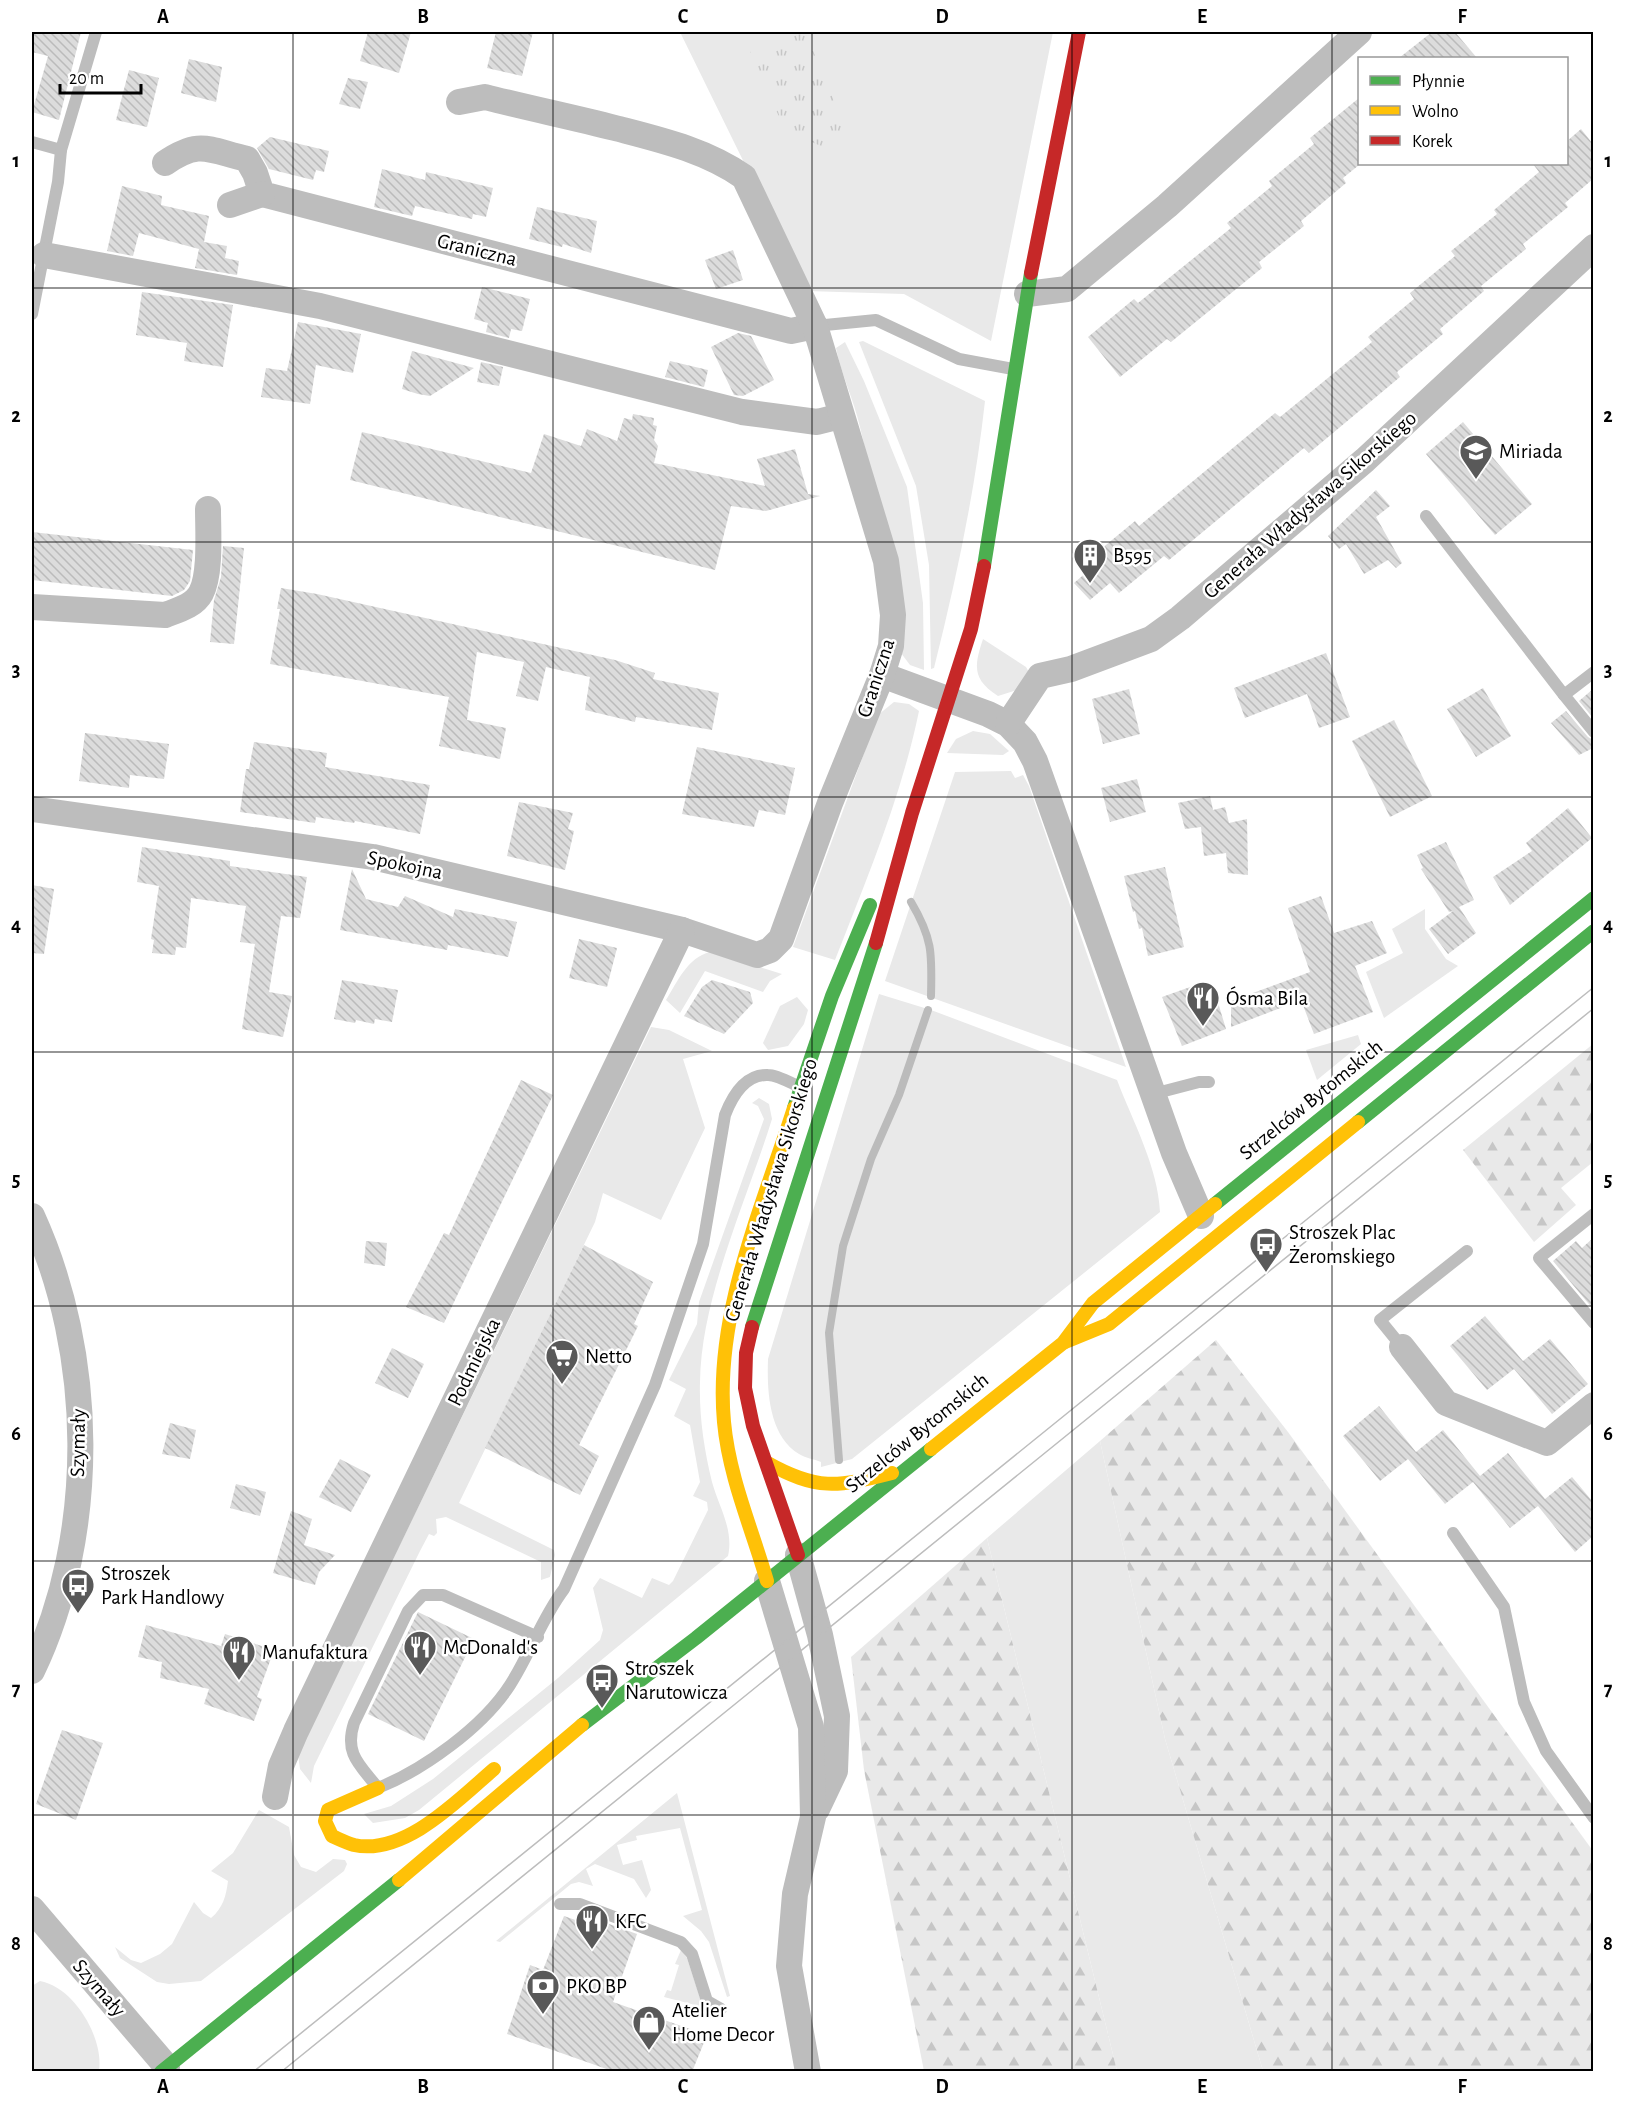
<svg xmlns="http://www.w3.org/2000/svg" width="1625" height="2103" font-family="'Alegreya Sans',sans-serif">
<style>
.green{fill:#e9e9e9}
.forest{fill:url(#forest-firs)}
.park{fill:url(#park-tufts)}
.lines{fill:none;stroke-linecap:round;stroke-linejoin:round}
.stream{stroke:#bbb;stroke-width:8}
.building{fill:url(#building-back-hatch)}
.lane{stroke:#bdbdbd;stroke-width:12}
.street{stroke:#bdbdbd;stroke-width:26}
.fast{stroke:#4caf50;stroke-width:14}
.slow{stroke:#ffc107;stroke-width:14}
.jam{stroke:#c62828;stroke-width:14}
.tram{stroke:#bdbdbd;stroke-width:1.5}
.grid{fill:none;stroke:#000;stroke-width:1.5;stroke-opacity:0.55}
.labels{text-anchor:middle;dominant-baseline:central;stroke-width:5;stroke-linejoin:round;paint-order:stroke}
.street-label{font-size:21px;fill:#000;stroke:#fff}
.poi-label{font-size:21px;fill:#000;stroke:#fff;text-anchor:start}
.neatline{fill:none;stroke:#000;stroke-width:2}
.grid-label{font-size:20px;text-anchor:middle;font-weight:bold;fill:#000}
</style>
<defs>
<pattern id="forest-firs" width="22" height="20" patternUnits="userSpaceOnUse" patternTransform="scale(1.5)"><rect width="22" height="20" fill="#e9e9e9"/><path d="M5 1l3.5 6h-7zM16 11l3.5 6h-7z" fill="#c6c6c6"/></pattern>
<pattern id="park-tufts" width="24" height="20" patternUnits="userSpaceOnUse" patternTransform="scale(1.5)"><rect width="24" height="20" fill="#e9e9e9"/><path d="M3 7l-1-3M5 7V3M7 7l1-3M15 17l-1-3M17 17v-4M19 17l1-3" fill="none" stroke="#c6c6c6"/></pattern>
<pattern id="building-back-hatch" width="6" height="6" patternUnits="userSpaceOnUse" patternTransform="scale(1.5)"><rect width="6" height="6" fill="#dcdcdc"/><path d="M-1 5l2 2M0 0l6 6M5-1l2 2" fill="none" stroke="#bbb"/></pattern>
</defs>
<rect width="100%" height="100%" fill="#fff"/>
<g class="green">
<polygon points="680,32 1053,32 991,341 904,294 807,291"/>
<path d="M863,341L985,401C975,492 956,580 934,668L931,669L929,565L916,486L859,342Z"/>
<path d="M845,342L864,381L907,487L923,603L924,670L910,665L901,653C888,578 878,501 860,427C854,400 841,374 836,348Z"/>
<path d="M983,639L1026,667L1030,674L1017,690L998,696C972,679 974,666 983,639Z"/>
<path d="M894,702L909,704L919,711C901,798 867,878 835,960L793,947L878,715Z"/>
<polygon points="973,731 990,734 1009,751 1003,755 947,753 956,739"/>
<polygon points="1011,771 1015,778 1023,775 1029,786 1126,1067 885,981 955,772"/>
<polygon points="1425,909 1425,929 1446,959 1458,966 1384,1018 1366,972 1403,953 1392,929"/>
<path d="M710,952L715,953L782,974L770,981L763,992L705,971L680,1013L666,1000C678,981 687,958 710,952Z"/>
<path d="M879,994L931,1010L1117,1080C1133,1122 1158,1167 1160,1212L852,1459L821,1467V1462C814,1459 805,1458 799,1454C768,1435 767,1389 768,1359Z"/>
<polygon points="797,997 808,1010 804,1024 788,1046 768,1050 763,1043 780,1006"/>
<polygon points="651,1027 669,1030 712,1051 683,1059 705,1128 661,1220 603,1193 595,1222 459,1503 554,1550 555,1555 550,1577 541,1580 541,1562 446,1517 436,1519 437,1533 434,1536 429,1534 420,1551 314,1766 311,1783 300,1769 298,1755"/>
<polygon points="1358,1035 1361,1044 1317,1080 1306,1050"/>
<path d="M759,1098L769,1104L772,1119C747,1200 701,1297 700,1382C699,1416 704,1449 712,1482C719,1507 734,1530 728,1556L419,1810L405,1818L373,1823L364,1814L391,1806L433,1779L558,1678L600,1640L603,1630L593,1588L600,1578L642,1598L652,1578L669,1585L673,1581L708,1510L707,1502L693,1496L700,1482L690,1425L674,1416L686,1389L669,1380L697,1324L699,1302L764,1119L758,1106L752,1103Z"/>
<polygon points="1100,1441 1165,1739 1263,2071 1117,2071 987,1538"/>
<polygon points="677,1793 730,1996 727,1997 709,1942 701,1931 683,1916 702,1910 680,1828 636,1836 637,1840 617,1845 623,1865 642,1860 651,1890 646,1898 634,1879 595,1864 586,1869 593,1886 579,1882 571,1884 500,1942 496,1941"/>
<path d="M259,1810L289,1827L294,1855L301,1867L316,1872L333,1859L345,1860L347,1864L344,1871L201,1981L169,1984L157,1982L120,1958L115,1947L131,1960L141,1963L160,1954L172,1944L194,1902L203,1913L211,1918C223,1908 226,1896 228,1881L211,1871L233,1853Z"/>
<polygon points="681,1950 687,1958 701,2001 699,2006 664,1997 667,1990 671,1991 679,1965 675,1964"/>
<path d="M40,1981C74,1987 104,2038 99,2071H32V1986Z"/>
</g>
<g class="forest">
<polygon points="1593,1044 1593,1162 1561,1188 1576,1205 1534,1242 1463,1150"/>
<polygon points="1216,1340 1288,1432 1593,1851 1593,2071 1263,2071 1165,1739 1100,1441"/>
<polygon points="987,1538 1117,2071 924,2071 864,1770 851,1657"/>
</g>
<polygon class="park" points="801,32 805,32 844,124 832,151 785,130 750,52"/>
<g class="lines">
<g class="stream">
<path d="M911,902C933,939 932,954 931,996"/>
<polyline points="839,1460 829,1333 843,1246 871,1159 899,1095 928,1010"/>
</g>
</g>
<g class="building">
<polygon points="32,32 81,32 59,120 32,112 48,56 32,52"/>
<polygon points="368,32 411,32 399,73 360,61"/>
<polygon points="496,32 533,32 522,76 487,68"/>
<polygon points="1432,32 1455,32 1477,58 1399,58"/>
<polygon points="189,59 222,67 216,102 181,93"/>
<polygon points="129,70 159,78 147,127 116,120"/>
<polygon points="348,78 368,82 360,109 339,104"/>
<polygon points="1359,98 1359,165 1343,178 1346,183 1301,221 1304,226 1259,262 1262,268 1171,342 1167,339 1120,377 1088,337 1134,299 1138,303 1231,228 1227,223 1272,186 1269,181 1314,144 1310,138"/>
<polygon points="1581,129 1593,144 1593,179 1565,203 1568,207 1523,244 1526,249 1481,286 1484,291 1440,329 1443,334 1397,372 1400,377 1309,453 1304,448 1169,560 1164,556 1119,593 1110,583 1090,600 1074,583 1095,565 1089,559 1135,521 1139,526 1275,413 1280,417 1372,342 1368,337 1414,299 1410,293 1455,256 1451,251 1497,214 1494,210 1539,172 1533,164 1566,164 1566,142"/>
<polygon points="270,137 329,151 324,172 316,170 313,180 269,169 257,148"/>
<polygon points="382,169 425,180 426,172 493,188 486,217 473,214 472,219 415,206 412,216 374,207"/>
<polygon points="122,186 162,196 161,205 209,216 204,242 227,246 225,258 239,261 237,275 195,268 199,249 139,233 133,256 107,251"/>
<polygon points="537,207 597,221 591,253 563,244 562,247 529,239"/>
<polygon points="733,250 743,280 716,289 705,260"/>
<polygon points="482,287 530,299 522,331 511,329 509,338 486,332 488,323 474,319"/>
<polygon points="142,292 233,305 223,367 184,361 187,343 136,335"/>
<polygon points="298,322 361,334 353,373 316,365 310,404 261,397 266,368 287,371"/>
<polygon points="738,333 751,336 774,380 743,396 734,395 711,347"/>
<polygon points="412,351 474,368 430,396 418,394 402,389"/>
<polygon points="670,361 708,370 704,387 665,377"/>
<polygon points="481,362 503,367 499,386 477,382"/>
<polygon points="633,414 654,418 653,425 657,426 654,440 658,446 654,463 765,486 757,459 795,449 808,494 820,496 766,511 731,506 715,570 350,480 362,432 531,473 544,434 581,446 587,429 617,441 624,418 632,420"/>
<polygon points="1463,422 1532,504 1495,535 1426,454"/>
<polygon points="1376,490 1390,506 1376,517 1402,563 1396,568 1388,560 1364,574 1346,544 1339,549 1328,536"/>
<polygon points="32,532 193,550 190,581 184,590 172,596 32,580"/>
<polygon points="223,546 244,548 234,644 210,642 214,600 221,577"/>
<polygon points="281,588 317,594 615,660 655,673 653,679 719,693 712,730 636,717 635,722 585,710 590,677 546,667 538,701 516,696 524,662 477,652 467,720 506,728 500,759 439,746 449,697 270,664 280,609 277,609"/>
<polygon points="1326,653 1350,717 1319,728 1307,694 1245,718 1234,688"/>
<polygon points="1483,688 1511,736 1476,757 1447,709"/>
<polygon points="1129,689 1140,734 1103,744 1092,699"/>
<polygon points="1593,689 1593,718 1579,701"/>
<polygon points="1566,711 1588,737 1593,740 1593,748 1579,755 1551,723"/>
<polygon points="1394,720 1432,796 1390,817 1352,741"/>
<polygon points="85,733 169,744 164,779 130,775 129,788 79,781"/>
<polygon points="254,742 327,753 325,767 430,785 420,834 355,821 354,823 316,817 315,823 240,812 246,769 249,769"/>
<polygon points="697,747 795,768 785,815 759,810 754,827 682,814"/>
<polygon points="1137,779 1146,812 1110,822 1101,788"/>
<polygon points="1210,796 1213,810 1225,807 1229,823 1247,819 1248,875 1228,873 1226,853 1204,856 1201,827 1185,829 1178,803"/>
<polygon points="519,802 573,813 568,829 574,831 565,870 507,856"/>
<polygon points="1568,808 1592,838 1510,905 1493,877 1532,851 1526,843"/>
<polygon points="1446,842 1474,900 1459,907 1476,933 1448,954 1429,929 1453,911 1449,912 1421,869 1423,868 1417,855"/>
<polygon points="142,847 230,861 230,866 307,877 300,918 281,916 269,992 292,996 283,1037 242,1029 255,944 240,942 246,906 191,898 186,948 176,947 175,955 152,953 154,940 151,939 159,886 137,882"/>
<polygon points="1165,867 1184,947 1148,956 1142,928 1139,929 1135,911 1133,912 1124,876"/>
<polygon points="352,869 366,899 398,907 405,896 453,917 455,909 517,922 508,957 448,945 447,950 340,930"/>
<polygon points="32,885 54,889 44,954 32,953"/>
<polygon points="1321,896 1334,933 1372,921 1387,953 1355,966 1373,1012 1314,1034 1301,1000 1231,1027 1231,1001 1310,972 1288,908"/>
<polygon points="579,939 617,948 607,987 569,978"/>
<polygon points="342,980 398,990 392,1022 375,1019 374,1024 356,1020 355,1023 334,1019"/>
<polygon points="712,980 750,992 753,1003 724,1034 684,1016 702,987"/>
<polygon points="1193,986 1196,1000 1216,996 1226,1029 1182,1046 1162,997"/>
<polygon points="521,1080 553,1095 444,1323 406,1307 444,1233 449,1235"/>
<polygon points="1593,1238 1593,1309 1553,1261 1576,1241 1582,1248"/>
<polygon points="366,1241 387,1243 385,1266 364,1263"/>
<polygon points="584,1245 653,1282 634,1324 638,1326 579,1445 599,1456 580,1495 485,1448"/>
<polygon points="1485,1316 1523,1361 1550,1339 1588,1384 1552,1414 1514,1369 1487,1390 1450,1346"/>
<polygon points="392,1348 424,1364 408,1398 375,1383"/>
<polygon points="1379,1406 1416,1452 1443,1430 1480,1476 1508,1453 1545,1499 1572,1477 1593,1502 1593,1536 1575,1552 1538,1506 1510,1528 1473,1482 1445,1504 1408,1459 1380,1481 1343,1436"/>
<polygon points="170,1423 196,1430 190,1459 162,1454"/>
<polygon points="340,1459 371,1475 351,1512 319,1497"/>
<polygon points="236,1484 266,1492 260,1516 230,1508"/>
<polygon points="291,1511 312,1519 304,1545 335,1555 319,1572 315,1585 273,1573"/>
<polygon points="418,1612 474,1639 424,1741 368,1714"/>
<polygon points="146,1625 221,1646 225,1634 274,1650 257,1697 262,1699 254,1721 204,1704 209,1689 160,1678 162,1662 138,1657"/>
<polygon points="62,1730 103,1743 76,1820 36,1804"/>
<polygon points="584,1915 637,1934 613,2002 707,2035 692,2072 615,2072 507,2034 530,1965 543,1970 564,1916 581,1922"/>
</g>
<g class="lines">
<g class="lane">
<polyline points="32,142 61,150 58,182 32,314"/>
<polyline points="61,150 96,32"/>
<polyline points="815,326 876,320 959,359 1013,369"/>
<polyline points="1426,516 1564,695"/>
<polyline points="1594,672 1564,695 1594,732"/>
<polyline points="1153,1094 1199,1082 1209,1082"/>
<polyline points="1594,1214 1539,1258 1594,1323"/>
<polyline points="1402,1347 1380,1320 1467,1251"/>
<polyline points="1453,1533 1504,1607 1524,1702 1546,1751 1594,1818"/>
<path d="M538,1637L443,1595H423L408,1611L354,1723C344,1754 360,1765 378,1788C423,1770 483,1727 510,1685C530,1654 542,1618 564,1589L655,1385L703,1244L725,1115C732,1097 745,1074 768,1075C777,1075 791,1083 800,1087"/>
<polyline points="560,1904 580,1904 681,1942 692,1954 707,2001 721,2009"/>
</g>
<g class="street">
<path d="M165,163C200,139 208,150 247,159L255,173L262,194L791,331L815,326"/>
<polyline points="230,205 262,194"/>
<polyline points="44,255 320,306 742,412 817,422 841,416"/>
<polyline points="1027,294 1067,289 1167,206 1359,32"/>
<path d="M32,607L165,615C178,610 194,606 201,593C211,574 208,532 208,509"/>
<polyline points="882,675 988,714 1008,724 1025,742 1035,761 1174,1153 1201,1216"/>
<polyline points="1008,724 1040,676 1071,669 1151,639 1180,618 1365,460 1594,247"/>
<path d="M32,809L373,857L682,930L757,955L770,950L781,939L830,803L882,675L891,646L893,615L886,561L815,326L744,177C705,150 661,140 615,128C572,117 528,108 485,97L459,102"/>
<path d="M32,1216C95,1354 98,1533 32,1671"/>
<polyline points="1402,1347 1446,1403 1547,1443 1594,1405"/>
<polyline points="798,1555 820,1635 837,1716 835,1771 817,1809"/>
<polyline points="767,1581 811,1727 813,1817 795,1894 789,1966 808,2072"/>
<polyline points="275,1797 281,1766 296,1731 682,930"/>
<polyline points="32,1909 167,2067"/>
</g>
<g class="fast">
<polyline points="984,566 1031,273"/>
<polyline points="794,1108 832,996 870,905"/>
<polyline points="1358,1122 1594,931"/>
<polyline points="1215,1204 1594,898"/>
<polyline points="752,1327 876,943"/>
<polyline points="582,1725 696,1638 931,1449"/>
<polyline points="161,2072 399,1880"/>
</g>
<g class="slow">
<polyline points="1065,1342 1109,1324 1358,1122"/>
<polyline points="931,1449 1063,1343 1093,1303 1215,1204"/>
<path d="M766,1462C817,1491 837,1487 892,1473"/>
<path d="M767,1581C752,1529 729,1477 724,1422C714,1315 762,1208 794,1108"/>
<path d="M378,1788L328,1810L325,1821L332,1836C339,1839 347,1843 354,1845C405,1856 459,1799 494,1769"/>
<polyline points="399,1880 582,1725"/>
</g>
<g class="jam">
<polyline points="1031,273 1079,32"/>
<polyline points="876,943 912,813 971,629 984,566"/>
<polyline points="752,1327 746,1353 745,1388 753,1426 798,1555"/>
</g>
<g class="tram">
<polyline points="253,2072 1594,987"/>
<polyline points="281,2072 1594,1008"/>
</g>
</g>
<path class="grid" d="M293,32V2072M553,32V2072M812,32V2072M1072,32V2072M1332,32V2072M32,288H1594M32,542H1594M32,797H1594M32,1052H1594M32,1306H1594M32,1561H1594M32,1815H1594"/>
<defs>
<symbol id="school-pin" viewBox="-11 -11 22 30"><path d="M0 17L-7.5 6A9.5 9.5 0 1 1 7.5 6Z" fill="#595959" stroke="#fff"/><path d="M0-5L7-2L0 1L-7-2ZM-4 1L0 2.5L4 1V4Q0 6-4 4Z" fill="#fff"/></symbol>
<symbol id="building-pin" viewBox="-11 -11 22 30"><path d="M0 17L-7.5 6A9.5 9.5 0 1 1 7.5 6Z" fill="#595959" stroke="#fff"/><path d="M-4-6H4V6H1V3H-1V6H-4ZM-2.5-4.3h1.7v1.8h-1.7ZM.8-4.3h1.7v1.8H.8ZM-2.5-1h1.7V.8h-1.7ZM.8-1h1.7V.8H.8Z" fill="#fff"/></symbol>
<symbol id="restaurant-pin" viewBox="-11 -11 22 30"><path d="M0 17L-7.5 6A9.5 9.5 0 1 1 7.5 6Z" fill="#595959" stroke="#fff"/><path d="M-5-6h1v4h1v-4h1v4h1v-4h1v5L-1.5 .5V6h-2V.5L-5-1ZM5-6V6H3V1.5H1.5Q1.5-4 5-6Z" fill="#fff"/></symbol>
<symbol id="bus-pin" viewBox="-11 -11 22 30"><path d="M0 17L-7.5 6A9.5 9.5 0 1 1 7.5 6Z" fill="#595959" stroke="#fff"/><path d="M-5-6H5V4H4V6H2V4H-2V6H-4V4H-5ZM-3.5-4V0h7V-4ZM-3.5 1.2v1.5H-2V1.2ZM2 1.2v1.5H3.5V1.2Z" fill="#fff"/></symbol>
<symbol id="supermarket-pin" viewBox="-11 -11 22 30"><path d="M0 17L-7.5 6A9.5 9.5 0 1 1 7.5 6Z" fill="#595959" stroke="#fff"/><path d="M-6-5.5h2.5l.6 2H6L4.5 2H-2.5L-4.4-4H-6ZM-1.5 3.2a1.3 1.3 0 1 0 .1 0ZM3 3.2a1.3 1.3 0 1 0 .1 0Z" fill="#fff"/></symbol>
<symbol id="bank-pin" viewBox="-11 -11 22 30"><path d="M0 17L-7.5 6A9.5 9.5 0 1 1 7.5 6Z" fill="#595959" stroke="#fff"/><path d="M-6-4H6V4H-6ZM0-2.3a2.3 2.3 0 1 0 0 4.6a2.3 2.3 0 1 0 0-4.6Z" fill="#fff"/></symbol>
<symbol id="shop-pin" viewBox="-11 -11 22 30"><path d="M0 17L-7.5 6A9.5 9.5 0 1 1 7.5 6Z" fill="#595959" stroke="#fff"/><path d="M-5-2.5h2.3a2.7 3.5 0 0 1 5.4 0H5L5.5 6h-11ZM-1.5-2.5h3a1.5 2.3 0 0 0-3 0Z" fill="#fff"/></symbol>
</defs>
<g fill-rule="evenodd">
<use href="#school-pin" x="1457" y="432" width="38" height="52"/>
<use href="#building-pin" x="1071" y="536" width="38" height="52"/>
<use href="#restaurant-pin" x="1184" y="979" width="38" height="52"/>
<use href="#bus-pin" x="1247" y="1225" width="38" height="52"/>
<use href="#supermarket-pin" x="543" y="1337" width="38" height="52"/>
<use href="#bus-pin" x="59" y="1566" width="38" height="52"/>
<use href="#restaurant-pin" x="401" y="1628" width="38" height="52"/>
<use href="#restaurant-pin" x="220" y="1633" width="38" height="52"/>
<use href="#bus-pin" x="583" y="1661" width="38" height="52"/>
<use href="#restaurant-pin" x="573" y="1902" width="38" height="52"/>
<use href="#bank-pin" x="524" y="1967" width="38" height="52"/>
<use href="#shop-pin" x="630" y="2003" width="38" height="52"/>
</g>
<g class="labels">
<g class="street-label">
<text transform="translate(477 250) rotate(14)">Graniczna</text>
<text transform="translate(1310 505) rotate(-41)">Generała Władysława Sikorskiego</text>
<text transform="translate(876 678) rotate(-72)">Graniczna</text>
<text transform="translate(405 865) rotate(12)">Spokojna</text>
<text transform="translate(1311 1100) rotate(-39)">Strzelców Bytomskich</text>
<text transform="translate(771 1190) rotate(-73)">Generała Władysława Sikorskiego</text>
<text transform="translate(474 1362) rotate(-64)">Podmiejska</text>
<text transform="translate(917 1433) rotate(-39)">Strzelców Bytomskich</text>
<text transform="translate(78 1443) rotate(-89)">Szymały</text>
<text transform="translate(99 1988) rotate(49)">Szymały</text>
</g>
<g class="poi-label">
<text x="1499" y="451">Miriada</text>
<text x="1113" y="555">B595</text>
<text x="1226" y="998">Ósma Bila</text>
<text x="1289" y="1232">Stroszek Plac<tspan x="1289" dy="24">Żeromskiego</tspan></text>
<text x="585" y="1356">Netto</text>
<text x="101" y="1573">Stroszek<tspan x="101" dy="24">Park Handlowy</tspan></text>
<text x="443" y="1647">McDonald's</text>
<text x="262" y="1652">Manufaktura</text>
<text x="625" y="1668">Stroszek<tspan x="625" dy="24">Narutowicza</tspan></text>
<text x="615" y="1921">KFC</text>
<text x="566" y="1986">PKO BP</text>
<text x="672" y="2010">Atelier<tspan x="672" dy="24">Home Decor</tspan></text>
</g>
</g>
<rect width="1625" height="2103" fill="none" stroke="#ffffff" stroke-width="66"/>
<rect x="1358" y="57" width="210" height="108" fill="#ffffff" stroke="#999999" stroke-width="1.5"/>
<rect x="1370" y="76" width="30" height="9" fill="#4caf50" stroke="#999999" stroke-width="1.5"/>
<text x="1412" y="87" font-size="18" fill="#000000">Płynnie</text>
<rect x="1370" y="106" width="30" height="9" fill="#ffc107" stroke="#999999" stroke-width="1.5"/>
<text x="1412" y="117" font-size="18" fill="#000000">Wolno</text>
<rect x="1370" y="136" width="30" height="9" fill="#c62828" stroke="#999999" stroke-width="1.5"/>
<text x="1412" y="147" font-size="18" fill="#000000">Korek</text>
<path d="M60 84v9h81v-9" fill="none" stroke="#000000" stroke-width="3"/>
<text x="69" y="84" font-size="18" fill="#000000" stroke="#ffffff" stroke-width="4.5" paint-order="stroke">20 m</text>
<rect x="33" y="33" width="1559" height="2037" class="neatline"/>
<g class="grid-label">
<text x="163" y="23">A</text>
<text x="423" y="23">B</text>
<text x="683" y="23">C</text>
<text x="942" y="23">D</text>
<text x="1202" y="23">E</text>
<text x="1462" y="23">F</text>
<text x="16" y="167">1</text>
<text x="1608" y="167">1</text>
<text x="16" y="422">2</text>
<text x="1608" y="422">2</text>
<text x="16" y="676">3</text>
<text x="1608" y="676">3</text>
<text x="16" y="931">4</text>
<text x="1608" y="931">4</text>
<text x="16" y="1186">5</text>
<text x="1608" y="1186">5</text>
<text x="16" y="1440">6</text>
<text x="1608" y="1440">6</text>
<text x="16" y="1695">7</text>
<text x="1608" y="1695">7</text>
<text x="16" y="1950">8</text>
<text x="1608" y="1950">8</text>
<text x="163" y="2093">A</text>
<text x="423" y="2093">B</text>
<text x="683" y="2093">C</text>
<text x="942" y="2093">D</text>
<text x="1202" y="2093">E</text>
<text x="1462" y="2093">F</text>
</g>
</svg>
